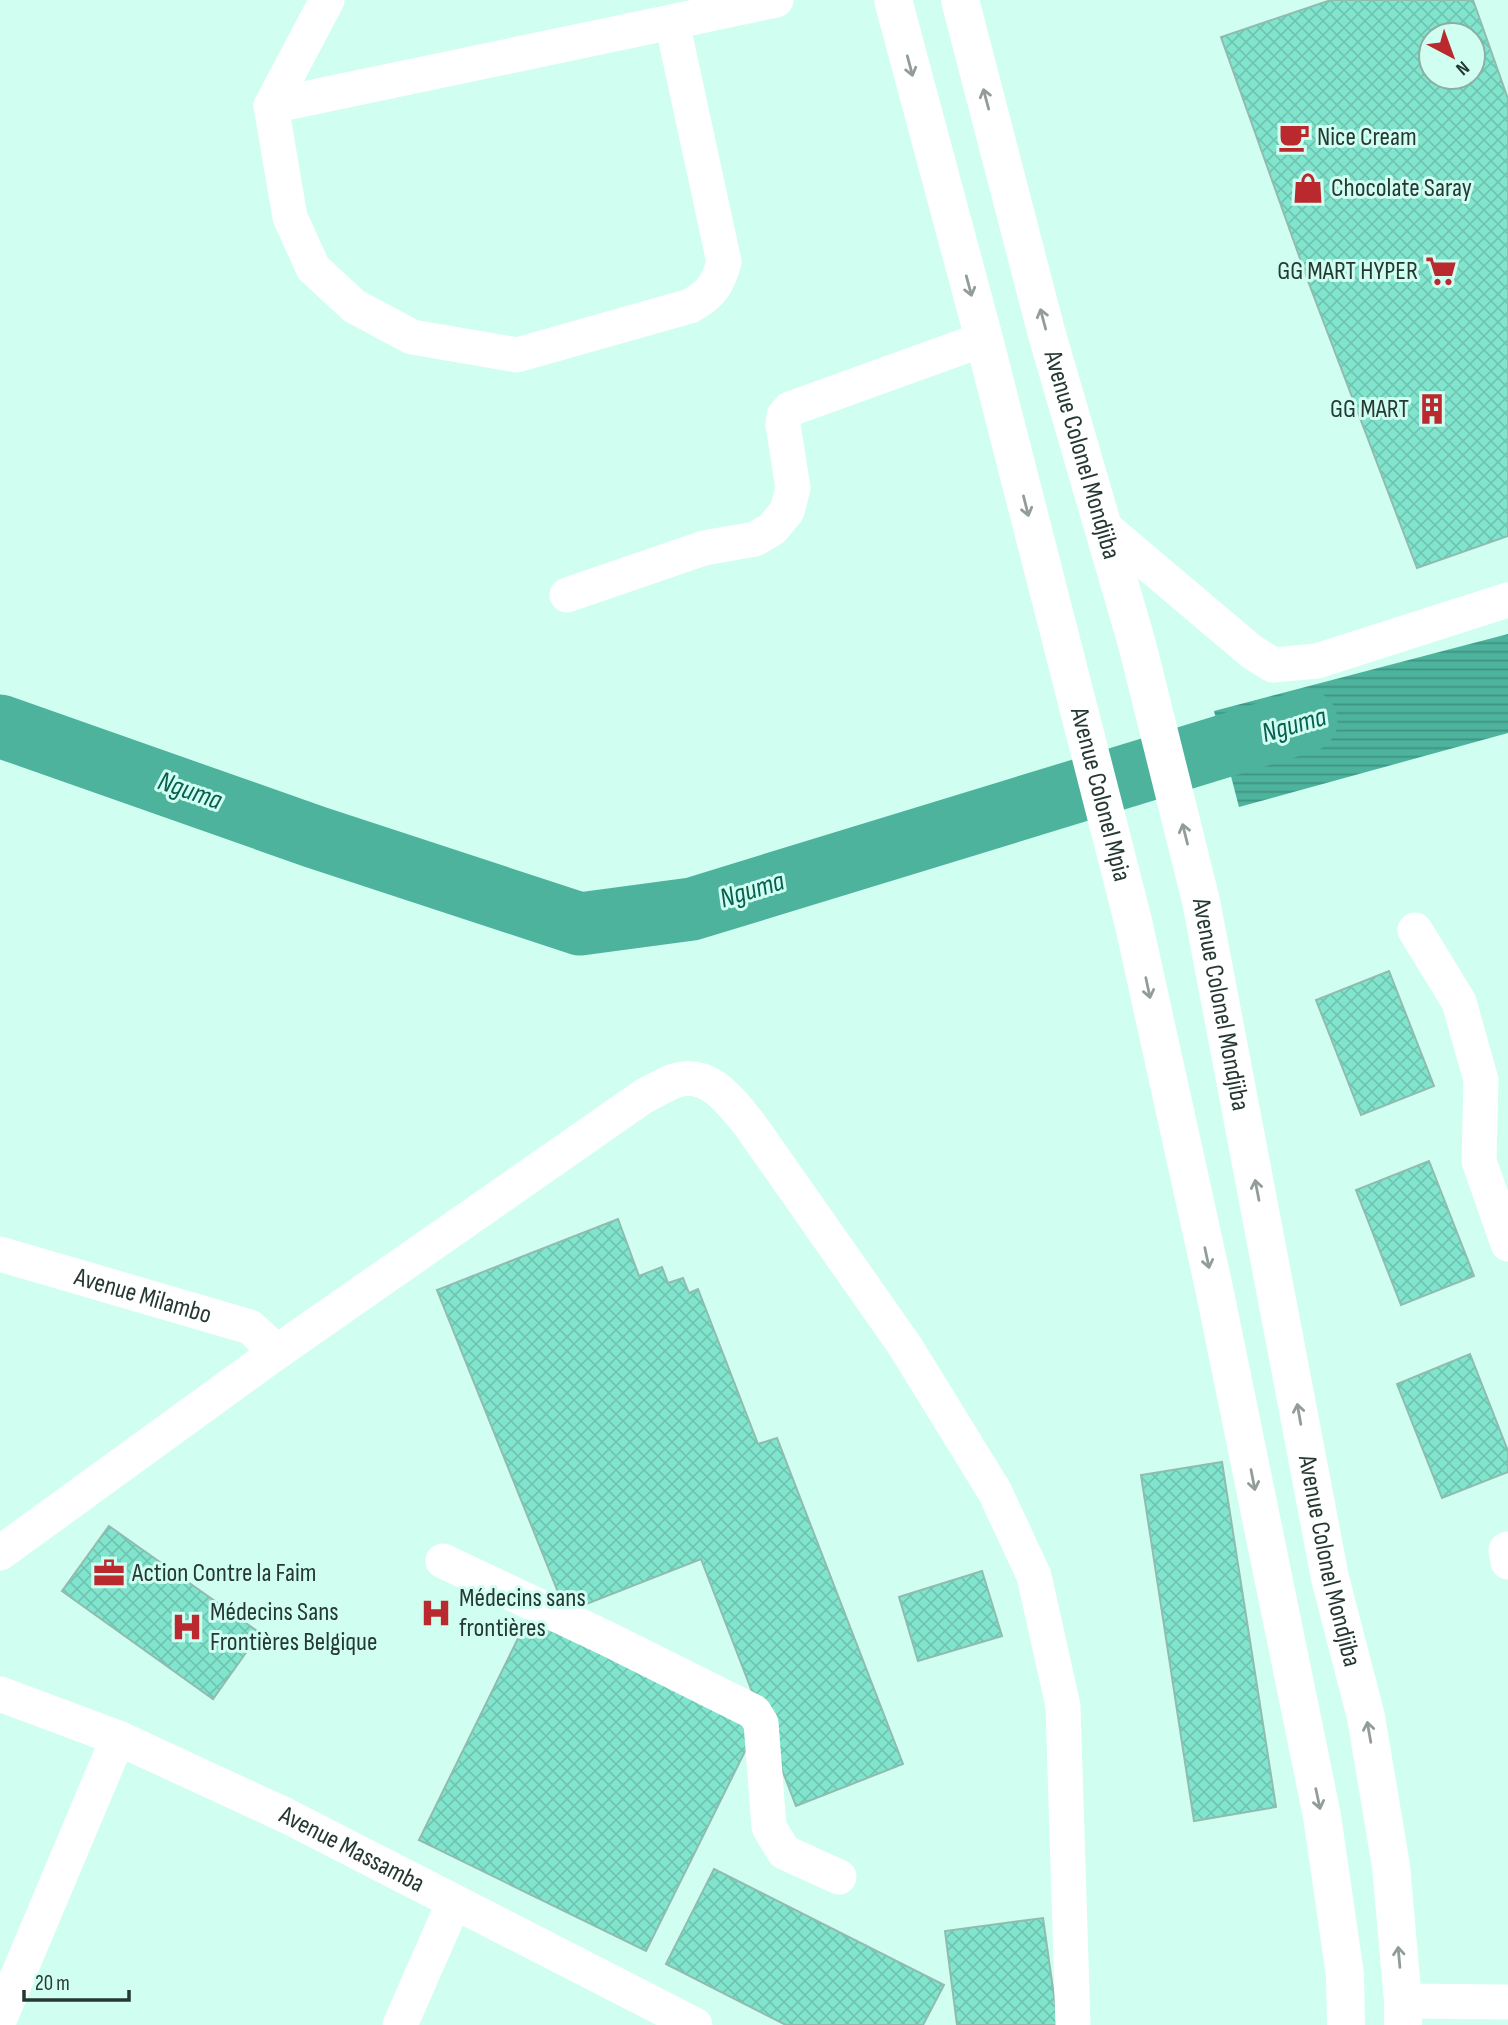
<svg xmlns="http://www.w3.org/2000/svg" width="1508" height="2025" font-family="'Sofia Sans Condensed',sans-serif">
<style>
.water{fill:url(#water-rules)}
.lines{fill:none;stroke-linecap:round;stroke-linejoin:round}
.river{stroke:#4db39d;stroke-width:63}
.building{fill:url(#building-cross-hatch);stroke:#90bcb0;stroke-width:2;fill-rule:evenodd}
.minor{stroke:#fff;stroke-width:35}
.major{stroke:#fff;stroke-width:38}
.oneway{stroke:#929c9a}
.labels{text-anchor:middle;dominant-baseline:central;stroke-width:6;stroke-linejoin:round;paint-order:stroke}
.poi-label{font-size:26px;fill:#263834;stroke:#d0fef1;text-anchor:start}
.street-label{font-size:26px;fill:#263834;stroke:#d0fef1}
.water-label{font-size:28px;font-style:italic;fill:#075f50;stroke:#d0fef1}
</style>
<defs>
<pattern id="water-rules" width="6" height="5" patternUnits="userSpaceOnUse" patternTransform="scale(1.75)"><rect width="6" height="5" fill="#4db39d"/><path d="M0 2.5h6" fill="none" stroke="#409381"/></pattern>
<pattern id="building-cross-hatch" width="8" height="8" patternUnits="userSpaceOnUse" patternTransform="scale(1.75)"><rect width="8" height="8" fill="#81e5cd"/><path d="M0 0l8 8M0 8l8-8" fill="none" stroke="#6fc5b1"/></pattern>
</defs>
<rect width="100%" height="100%" fill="#d0fef1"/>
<polygon class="water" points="1508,634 1508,733 1239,807 1214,711"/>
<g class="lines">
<polyline class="river" points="0,726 315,837 580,924 692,909 1306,721"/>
</g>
<g class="building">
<path d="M1331,0H1473L1508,99V536L1417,568L1308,281L1221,37ZM1431,35H1473V77H1431Z"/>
<polygon points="1389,971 1434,1086 1361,1115 1316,1000"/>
<polygon points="1429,1161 1474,1276 1401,1305 1356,1190"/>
<polygon points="618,1219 639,1276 662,1267 668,1283 683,1278 689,1293 698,1289 758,1444 777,1438 903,1764 796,1806 701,1559 566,1612 437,1290"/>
<polygon points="1470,1354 1508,1451 1508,1472 1442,1498 1397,1384"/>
<polygon points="1222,1462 1276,1807 1194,1821 1141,1475"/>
<polygon points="109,1526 260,1633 213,1699 62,1591"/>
<polygon points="982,1571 1002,1636 918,1661 899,1597"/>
<polygon points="531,1612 759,1723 646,1951 419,1840"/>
<polygon points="714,1869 944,1985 923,2025 786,2025 666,1964"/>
<polygon points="1043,1918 1058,2025 957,2025 945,1931"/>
</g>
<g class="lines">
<g class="minor">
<path d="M327,0L271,106L290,217L313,268L354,306L412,337L517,355L690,306C711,295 718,284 724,262L672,22"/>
<polyline points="271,106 776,0"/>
<polyline points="1103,526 1252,652 1273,665 1317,661 1508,600"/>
<polyline points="567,595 704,548 755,539 772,529 787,511 793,488 783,425 784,416 790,409 984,339"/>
<polyline points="1415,930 1459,1002 1481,1080 1479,1161 1508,1244"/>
<path id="s1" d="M0,1254L250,1327L277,1352"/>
<polyline points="1508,1549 1506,1550 1508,1562"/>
<path d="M0,1553L277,1352L644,1096C654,1091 664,1085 674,1081C709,1069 731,1102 750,1125L905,1346L995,1492L1034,1576L1063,1706L1073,2025"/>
<polyline points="443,1561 608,1639 754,1712 761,1723 769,1827 784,1852 839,1877"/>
<path id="s2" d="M0,1694L118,1738L287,1816L695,2025"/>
<polyline points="1403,2001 1508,2002"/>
<polyline points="0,2018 118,1738"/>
<polyline points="400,2025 454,1902"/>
</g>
<g class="major">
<path id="s3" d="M893,0L984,339L1133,921L1214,1288L1322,1816L1345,1975L1346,2025"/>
<path id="s4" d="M960,0L1046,331L1137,644L1201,901L1330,1578L1366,1717L1391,1866L1403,2001V2025"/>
</g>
</g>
<defs><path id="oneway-shaft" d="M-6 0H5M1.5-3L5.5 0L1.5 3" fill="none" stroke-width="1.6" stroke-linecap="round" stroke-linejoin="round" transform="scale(1.75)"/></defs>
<g class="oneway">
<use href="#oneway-shaft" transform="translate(910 66) rotate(75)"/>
<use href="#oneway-shaft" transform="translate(986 99) rotate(-105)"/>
<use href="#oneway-shaft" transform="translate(969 286) rotate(75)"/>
<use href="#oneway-shaft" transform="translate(1043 319) rotate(-105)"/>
<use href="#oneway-shaft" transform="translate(1026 506) rotate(76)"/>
<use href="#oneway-shaft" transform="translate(1185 834) rotate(-104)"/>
<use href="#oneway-shaft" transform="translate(1148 988) rotate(78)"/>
<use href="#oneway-shaft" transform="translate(1257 1190) rotate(-101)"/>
<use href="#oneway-shaft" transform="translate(1207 1258) rotate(78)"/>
<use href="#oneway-shaft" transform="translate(1299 1414) rotate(-100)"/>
<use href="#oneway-shaft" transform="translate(1253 1480) rotate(79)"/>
<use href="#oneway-shaft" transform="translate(1369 1732) rotate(-100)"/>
<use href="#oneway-shaft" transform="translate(1318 1799) rotate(78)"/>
<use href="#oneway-shaft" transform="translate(1399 1957) rotate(-95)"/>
</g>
<defs>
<symbol id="cafe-bare" viewBox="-9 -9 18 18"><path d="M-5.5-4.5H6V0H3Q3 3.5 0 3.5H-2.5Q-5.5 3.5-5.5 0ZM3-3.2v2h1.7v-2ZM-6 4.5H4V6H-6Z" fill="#b9292e" stroke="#d0fef1" stroke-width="2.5" paint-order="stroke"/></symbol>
<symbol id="shop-bare" viewBox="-9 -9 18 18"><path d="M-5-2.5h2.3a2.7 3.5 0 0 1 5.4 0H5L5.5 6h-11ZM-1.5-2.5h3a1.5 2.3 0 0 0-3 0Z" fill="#b9292e" stroke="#d0fef1" stroke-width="2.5" paint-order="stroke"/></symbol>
<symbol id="supermarket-bare" viewBox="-9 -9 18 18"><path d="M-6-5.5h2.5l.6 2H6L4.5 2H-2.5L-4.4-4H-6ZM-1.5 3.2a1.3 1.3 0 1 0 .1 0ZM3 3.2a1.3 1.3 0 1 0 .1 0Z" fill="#b9292e" stroke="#d0fef1" stroke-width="2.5" paint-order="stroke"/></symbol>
<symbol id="building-bare" viewBox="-9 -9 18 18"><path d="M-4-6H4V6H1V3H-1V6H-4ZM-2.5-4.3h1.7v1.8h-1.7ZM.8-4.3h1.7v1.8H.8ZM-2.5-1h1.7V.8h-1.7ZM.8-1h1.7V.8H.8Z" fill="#b9292e" stroke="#d0fef1" stroke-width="2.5" paint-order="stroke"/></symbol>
<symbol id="office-bare" viewBox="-9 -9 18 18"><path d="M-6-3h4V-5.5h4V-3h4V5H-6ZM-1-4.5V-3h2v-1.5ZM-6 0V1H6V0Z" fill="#b9292e" stroke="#d0fef1" stroke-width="2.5" paint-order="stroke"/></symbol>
<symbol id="hospital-bare" viewBox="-9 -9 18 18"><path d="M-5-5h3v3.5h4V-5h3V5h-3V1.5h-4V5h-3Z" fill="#b9292e" stroke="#d0fef1" stroke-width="2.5" paint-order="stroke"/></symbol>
</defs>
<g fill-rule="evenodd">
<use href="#cafe-bare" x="1272" y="115" width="44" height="44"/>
<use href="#shop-bare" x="1286" y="166" width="44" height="44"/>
<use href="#supermarket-bare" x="1419" y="249" width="44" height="44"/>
<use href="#building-bare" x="1410" y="387" width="44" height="44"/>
<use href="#office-bare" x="87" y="1551" width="44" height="44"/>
<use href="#hospital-bare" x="414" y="1591" width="44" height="44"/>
<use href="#hospital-bare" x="165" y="1605" width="44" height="44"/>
</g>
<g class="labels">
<g class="poi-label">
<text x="1317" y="137">Nice Cream</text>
<text x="1331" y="188">Chocolate Saray</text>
<text x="1418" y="271" text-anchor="end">GG MART HYPER</text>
<text x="1409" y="409" text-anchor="end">GG MART</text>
<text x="132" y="1573">Action Contre la Faim</text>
<text x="459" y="1598">Médecins sans<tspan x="459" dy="30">frontières</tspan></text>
<text x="210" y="1612">Médecins Sans<tspan x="210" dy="30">Frontières Belgique</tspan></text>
</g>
<g class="street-label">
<text stroke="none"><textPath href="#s4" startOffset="471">Avenue Colonel Mondjiba</textPath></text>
<text stroke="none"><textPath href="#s3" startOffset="821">Avenue Colonel Mpia</textPath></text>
<text stroke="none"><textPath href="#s4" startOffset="1038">Avenue Colonel Mondjiba</textPath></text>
<text stroke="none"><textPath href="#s1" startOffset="149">Avenue Milambo</textPath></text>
<text stroke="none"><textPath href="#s4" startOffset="1605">Avenue Colonel Mondjiba</textPath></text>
<text stroke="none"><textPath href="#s2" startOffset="385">Avenue Massamba</textPath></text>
</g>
<g class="water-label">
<text transform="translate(1294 725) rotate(-16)">Nguma</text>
<text transform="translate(190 791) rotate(19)">Nguma</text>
<text transform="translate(752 890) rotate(-17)">Nguma</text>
</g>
</g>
<g transform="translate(1452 56) rotate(139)"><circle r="33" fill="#d0fef1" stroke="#8cafa5" stroke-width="2"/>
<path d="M0-5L12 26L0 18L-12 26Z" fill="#b9292e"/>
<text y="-10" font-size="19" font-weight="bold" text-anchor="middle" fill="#263834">N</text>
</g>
<path d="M24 1990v10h105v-10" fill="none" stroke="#263834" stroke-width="3.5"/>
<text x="35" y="1990" font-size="21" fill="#263834" stroke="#d0fef1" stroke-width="5" paint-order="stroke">20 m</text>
</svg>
